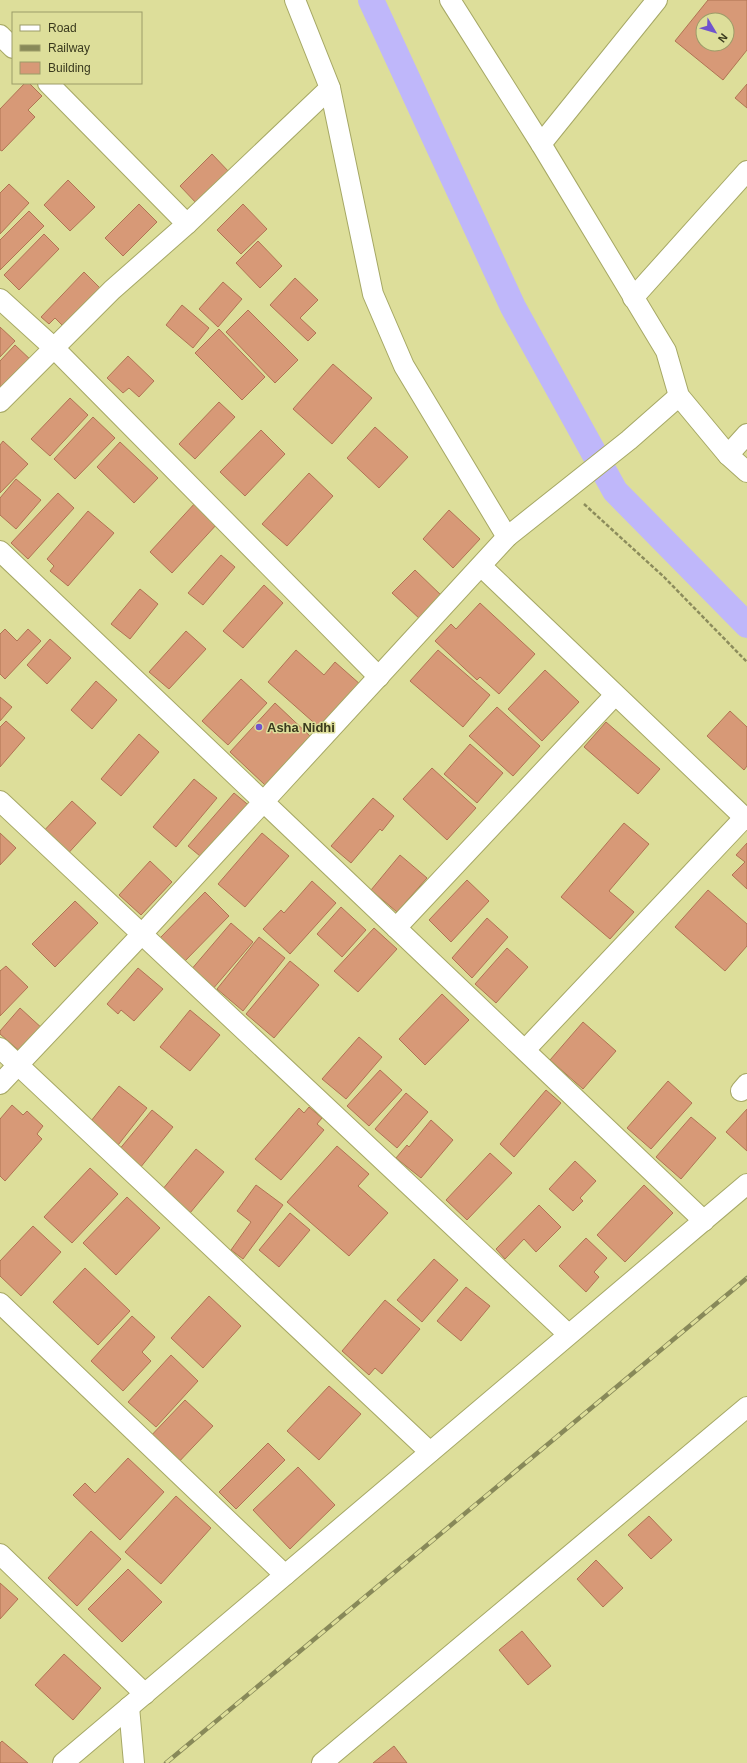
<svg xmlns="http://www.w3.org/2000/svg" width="747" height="1763" font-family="Arial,sans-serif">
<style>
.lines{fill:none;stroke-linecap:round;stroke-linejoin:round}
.canal{stroke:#bfb7fa;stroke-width:26}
.building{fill:#d79977;stroke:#b07453;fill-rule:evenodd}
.street-casing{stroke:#a6a865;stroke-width:22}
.path{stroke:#8c8c5c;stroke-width:2.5;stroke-dasharray:4 2;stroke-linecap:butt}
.street{stroke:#fff;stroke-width:20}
.rail-casing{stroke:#888959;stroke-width:4.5}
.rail{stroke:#ddde9a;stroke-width:3;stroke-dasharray:9;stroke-linecap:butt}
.poi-dot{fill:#7054ce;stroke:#ddde9a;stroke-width:1.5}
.labels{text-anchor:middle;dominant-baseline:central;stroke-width:3;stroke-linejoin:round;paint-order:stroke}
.poi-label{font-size:13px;font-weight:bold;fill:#3a3a1e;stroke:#ddde9a;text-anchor:start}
</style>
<rect width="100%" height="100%" fill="#ddde9a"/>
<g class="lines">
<polyline class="canal" points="371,0 513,307 615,491 747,625"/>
</g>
<g class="building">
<path d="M708,0H747V50L723,80L675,41ZM703,20H727V44H703Z"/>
<polygon points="25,83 29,83 42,96 28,110 35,117 2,151 0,150 0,109"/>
<polygon points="747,84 747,108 735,98"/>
<polygon points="212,154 230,173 198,205 180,186"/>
<polygon points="68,180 95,207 70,231 44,205"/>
<polygon points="9,184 29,203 0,234 0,193"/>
<polygon points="139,204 157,222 123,256 105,238"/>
<polygon points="243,204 267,229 241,254 217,230"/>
<polygon points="29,211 44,226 0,270 0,240"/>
<polygon points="44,234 59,249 19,290 4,275"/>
<polygon points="258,241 282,266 260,288 236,263"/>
<polygon points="84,272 102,290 65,328 55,318 49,324 41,317"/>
<polygon points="295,278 318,300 300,318 316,333 308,341 270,305"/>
<polygon points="223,282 242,299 218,327 199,309"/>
<polygon points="182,305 209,328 193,348 166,325"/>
<polygon points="248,310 298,360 275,383 226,332"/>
<polygon points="0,327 15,341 0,357"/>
<polygon points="219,329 265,377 242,400 195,353"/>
<polygon points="15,345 33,362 0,393 0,361"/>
<polygon points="128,356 154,381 139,397 129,388 123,393 107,378"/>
<polygon points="333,364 372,398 332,444 293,409"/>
<polygon points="70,398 88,415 50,456 31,439"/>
<polygon points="219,402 235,417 195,459 179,444"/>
<polygon points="93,417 115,438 75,479 54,459"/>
<polygon points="375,427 408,457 379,488 347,458"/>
<polygon points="261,430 285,454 245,496 220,472"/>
<polygon points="3,441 28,464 0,493 0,445"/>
<polygon points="120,442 158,478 134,503 97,467"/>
<polygon points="309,473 333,496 287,546 262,524"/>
<polygon points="16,479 41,500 16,529 0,515 0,498"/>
<polygon points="58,493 74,508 28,559 11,543"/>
<polygon points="196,502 218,523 172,573 150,552"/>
<polygon points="449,510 480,539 453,568 423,539"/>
<polygon points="88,511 114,533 68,586 50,571 54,566 47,559"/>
<polygon points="221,555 235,567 203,605 188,593"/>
<polygon points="415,570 443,597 421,620 392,593"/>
<polygon points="264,585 283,603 243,648 223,631"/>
<polygon points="140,589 158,604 130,639 111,624"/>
<polygon points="480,603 535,654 499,694 480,677 477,680 435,641 451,624 456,629"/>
<polygon points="5,629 17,641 28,629 41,641 5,679 0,674 0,634"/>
<polygon points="186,631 206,649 169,689 149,672"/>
<polygon points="50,639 71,658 47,684 27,665"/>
<polygon points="296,650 324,675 335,662 361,685 321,729 268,682"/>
<polygon points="438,650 490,695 463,727 410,681"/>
<polygon points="545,670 579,702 542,741 508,709"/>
<polygon points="241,679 267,703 228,745 202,721"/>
<polygon points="96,681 117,700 92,729 71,710"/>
<polygon points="0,697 12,707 0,721"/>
<polygon points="275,703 310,736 265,785 230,752"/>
<polygon points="497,707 540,746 513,776 469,736"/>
<polygon points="730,711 747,727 747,766 744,770 707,736"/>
<polygon points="6,721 25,738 0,767 0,727"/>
<polygon points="606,722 660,769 638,794 584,747"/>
<polygon points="139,734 159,752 121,796 101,779"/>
<polygon points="470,744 503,773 477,803 444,774"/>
<polygon points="432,768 476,808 447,840 403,799"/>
<polygon points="194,779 217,798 176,847 153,827"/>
<polygon points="234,793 252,808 206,861 188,846"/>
<polygon points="373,798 394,816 382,831 380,829 351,863 331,846"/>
<polygon points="72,801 96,823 63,859 39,836"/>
<polygon points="624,823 649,844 609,891 634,912 610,939 561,897"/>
<polygon points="0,833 16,848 0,865"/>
<polygon points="262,833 289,856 245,907 218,884"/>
<polygon points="747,843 747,889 732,875 745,862 736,855"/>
<polygon points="400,855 427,878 397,912 371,890"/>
<polygon points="150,861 172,882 141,915 119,895"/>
<polygon points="467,880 489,901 451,942 429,920"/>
<polygon points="312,881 336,903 290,954 263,929 281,910 284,913"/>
<polygon points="708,890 747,924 747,946 725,971 675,927"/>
<polygon points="205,892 229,916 184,962 160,938"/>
<polygon points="75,901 98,923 55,967 32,944"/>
<polygon points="341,907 366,930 342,957 317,934"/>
<polygon points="487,918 508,937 472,978 452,958"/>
<polygon points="231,923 253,942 212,990 190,971"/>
<polygon points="374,928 397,949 358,992 334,971"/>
<polygon points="259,937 285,958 243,1011 217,989"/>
<polygon points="507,948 528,967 496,1003 475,984"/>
<polygon points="290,961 319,985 274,1038 246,1014"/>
<polygon points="6,966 28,987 0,1016 0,971"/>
<polygon points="138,968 163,989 134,1021 121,1010 118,1014 107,1004"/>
<polygon points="442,994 469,1020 425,1065 399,1039"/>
<polygon points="20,1008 44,1030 23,1054 0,1034 0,1031"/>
<polygon points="190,1010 220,1035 190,1071 160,1047"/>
<polygon points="583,1022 616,1051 583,1089 550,1060"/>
<polygon points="359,1037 382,1057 346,1099 322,1079"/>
<polygon points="380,1070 402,1090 369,1126 347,1106"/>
<polygon points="668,1081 692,1103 651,1149 627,1128"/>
<polygon points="119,1086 147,1108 115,1149 87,1126"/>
<polygon points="546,1090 561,1103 514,1157 500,1144"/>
<polygon points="406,1093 428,1112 397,1148 375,1129"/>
<polygon points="12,1105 23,1115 27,1111 43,1126 37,1134 42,1139 5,1181 0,1176 0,1119"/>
<polygon points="309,1107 322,1118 317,1124 324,1130 281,1180 255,1159 299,1108 304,1113"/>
<polygon points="747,1109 747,1151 726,1132"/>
<polygon points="152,1110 173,1127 140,1168 118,1151"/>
<polygon points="691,1117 716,1138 681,1179 656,1157"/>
<polygon points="431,1120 453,1140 421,1178 396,1158 407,1145 409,1147"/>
<polygon points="337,1146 369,1174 358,1186 388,1213 349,1256 287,1202"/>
<polygon points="196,1149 224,1172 190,1213 162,1190"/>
<polygon points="490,1153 512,1173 467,1220 446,1200"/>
<polygon points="575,1161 596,1181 580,1198 583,1201 573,1211 549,1189"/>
<polygon points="90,1168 118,1194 72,1243 44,1217"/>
<polygon points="256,1185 283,1205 243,1259 231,1250 251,1222 237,1211"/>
<polygon points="644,1185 673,1213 625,1262 597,1235"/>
<polygon points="127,1197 160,1228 116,1275 83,1243"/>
<polygon points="539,1205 561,1227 536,1252 524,1239 505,1259 496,1249"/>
<polygon points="290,1213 310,1230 279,1267 259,1250"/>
<polygon points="33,1226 61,1252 21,1296 0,1276 0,1261"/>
<polygon points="586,1238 607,1258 594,1272 599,1277 586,1292 559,1266"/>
<polygon points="434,1259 458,1280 422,1322 397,1300"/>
<polygon points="85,1268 130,1311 98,1345 53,1302"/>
<polygon points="466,1287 490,1306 461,1341 437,1321"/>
<polygon points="209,1296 241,1326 203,1368 171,1338"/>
<polygon points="385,1300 420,1329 382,1374 375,1368 369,1375 342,1351"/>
<polygon points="132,1316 155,1337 142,1352 151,1361 123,1391 91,1361"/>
<polygon points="171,1355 198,1381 156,1427 128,1402"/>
<polygon points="329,1386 361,1414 319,1460 287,1431"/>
<polygon points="185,1400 213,1426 174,1467 146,1441"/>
<polygon points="268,1443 285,1460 236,1509 219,1492"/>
<polygon points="128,1458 164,1492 120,1540 73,1495 85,1483 95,1493"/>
<polygon points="298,1467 335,1505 290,1549 253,1510"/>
<polygon points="176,1496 211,1528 161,1584 125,1552"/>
<polygon points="649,1516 672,1540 651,1559 628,1535"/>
<polygon points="91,1531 121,1559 77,1606 48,1578"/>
<polygon points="596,1560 623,1588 603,1607 577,1579"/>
<polygon points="128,1569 162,1602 122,1642 88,1609"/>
<polygon points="0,1583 18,1599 0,1619"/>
<polygon points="522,1631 551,1666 528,1685 499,1650"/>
<polygon points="64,1654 101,1688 73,1720 35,1685"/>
<polygon points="2,1741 28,1763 0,1763 0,1743"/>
<polygon points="394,1746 407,1763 373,1763"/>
</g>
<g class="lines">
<defs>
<g id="street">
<polyline points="450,0 541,144 666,351 679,396 728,455 747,472"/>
<polyline points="0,35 13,48"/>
<polyline points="48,83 187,224"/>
<polyline points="330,88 373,294 404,366 507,537"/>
<polyline points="541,144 657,0"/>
<polyline points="633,298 747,171"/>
<polyline points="0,299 54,348 379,677"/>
<polyline points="0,402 112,290 187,224 330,88 295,0"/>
<polyline points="728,455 747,434"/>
<polyline points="0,551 704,1221"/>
<polyline points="481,566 747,820"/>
<polyline points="0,801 568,1334"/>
<polyline points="396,928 615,695"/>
<polyline points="0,1048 430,1452"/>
<polyline points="525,1050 744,818"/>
<polyline points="0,1084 141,935 507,537 629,440 679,396"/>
<polyline points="741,1091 747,1084"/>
<polyline points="0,1303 285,1575"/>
<polyline points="0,1554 145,1694"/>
<polyline points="129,1707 134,1763"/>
<polyline points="63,1763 747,1184"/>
<polyline points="322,1763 747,1407"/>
</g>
</defs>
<use href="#street" class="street-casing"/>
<polyline class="path" points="584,504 664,577 747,662"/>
<use href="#street" class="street"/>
<defs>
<polyline id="rail" points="166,1763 747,1278"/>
</defs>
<use href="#rail" class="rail-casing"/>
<use href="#rail" class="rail"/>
</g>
<circle class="poi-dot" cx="259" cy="727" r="4"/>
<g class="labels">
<g class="poi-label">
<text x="267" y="727">Asha Nidhi</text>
</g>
</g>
<rect x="12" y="12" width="130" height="72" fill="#ddde9a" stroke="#9c9c68"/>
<rect x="20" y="25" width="20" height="6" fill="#ffffff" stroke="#9c9c68"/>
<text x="48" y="32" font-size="12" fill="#3a3a1e">Road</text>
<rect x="20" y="45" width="20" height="6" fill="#888959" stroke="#9c9c68"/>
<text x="48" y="52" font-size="12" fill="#3a3a1e">Railway</text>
<rect x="20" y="62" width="20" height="12" fill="#d79977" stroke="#9c9c68"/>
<text x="48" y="72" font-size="12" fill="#3a3a1e">Building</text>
<g transform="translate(715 32) rotate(128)"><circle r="19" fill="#ddde9a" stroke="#9c9c68"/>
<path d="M0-3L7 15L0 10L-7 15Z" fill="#7054ce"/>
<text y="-6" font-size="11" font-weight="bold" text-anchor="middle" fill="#3a3a1e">N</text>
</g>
</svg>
